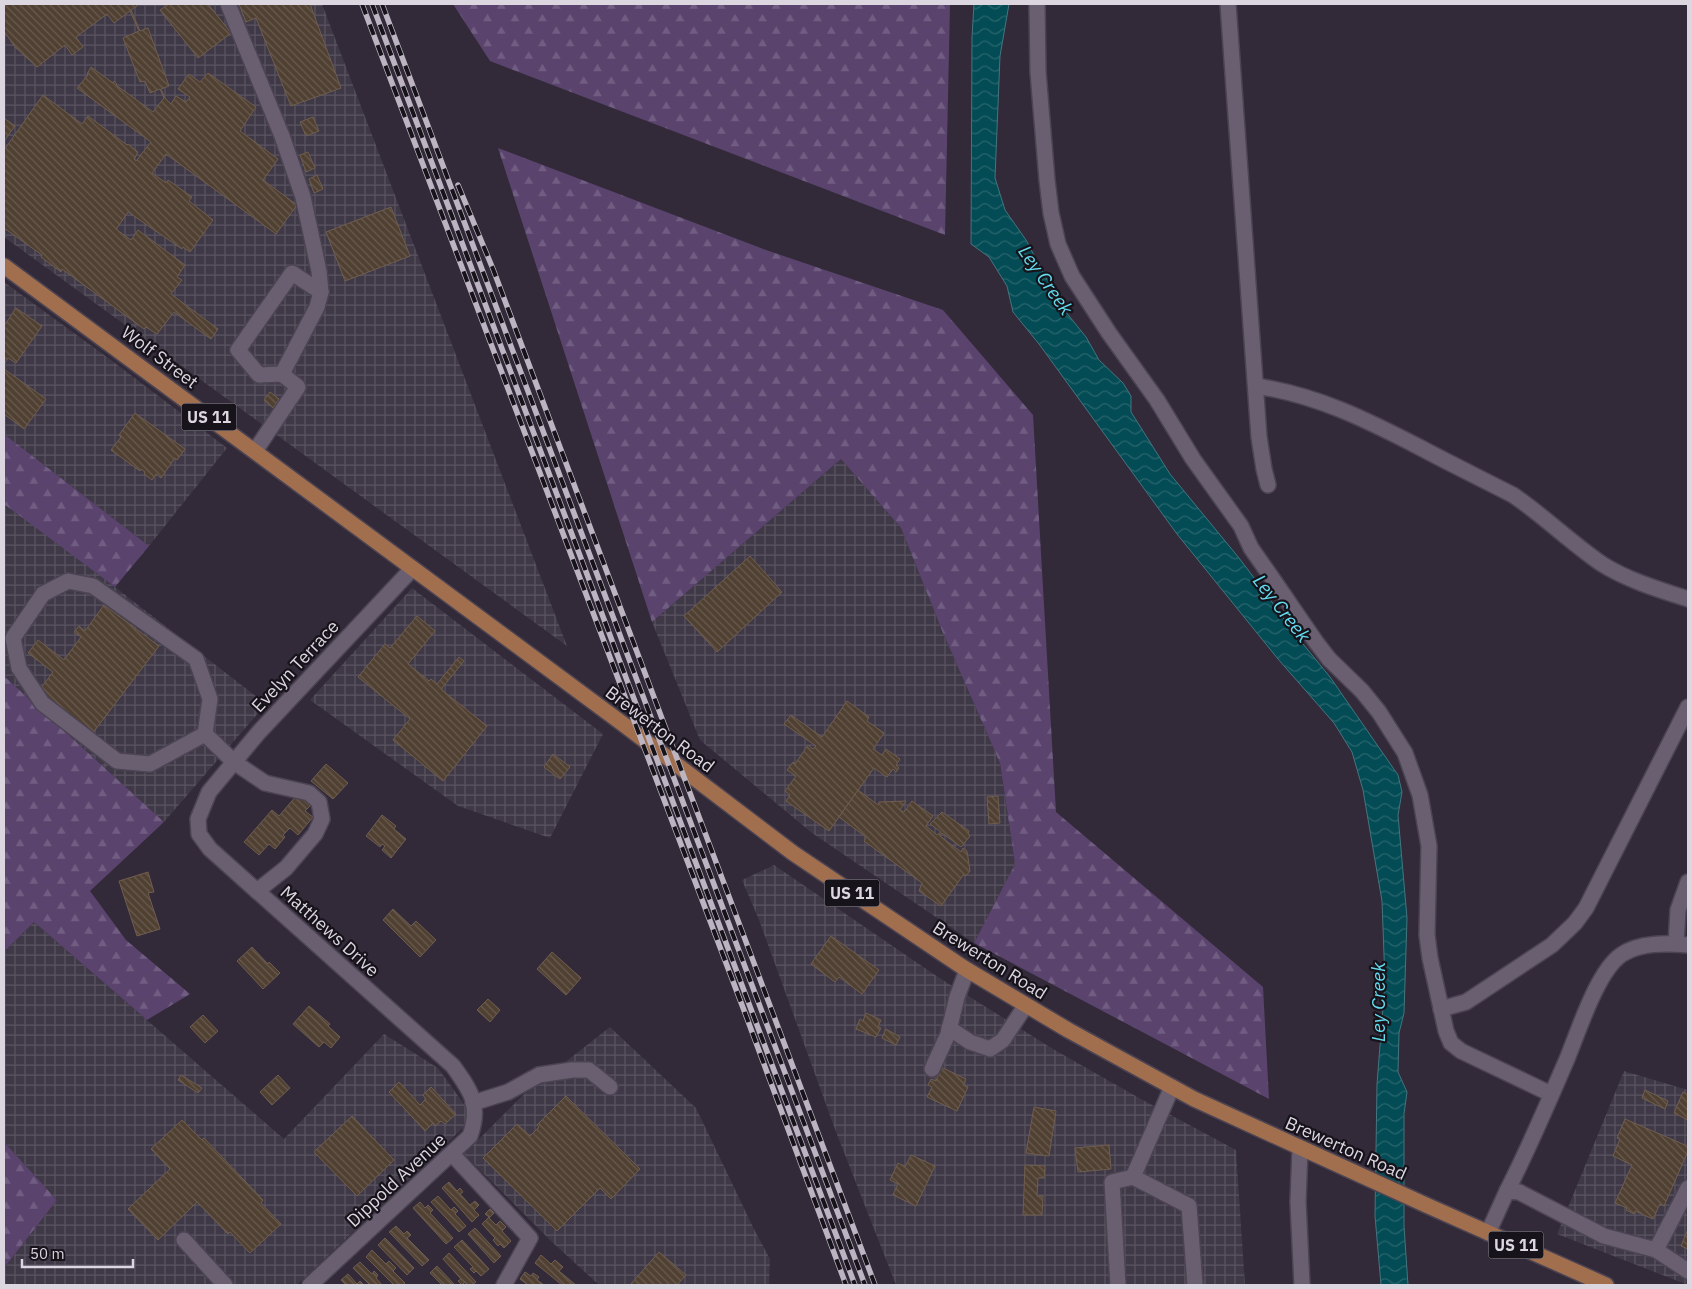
<svg xmlns="http://www.w3.org/2000/svg" width="1692" height="1289" font-family="'IBM Plex Sans',sans-serif">
<style>
.industrial{fill:url(#industrial-grid)}
.forest{fill:url(#forest-firs)}
.water{fill:url(#water-waves);stroke:#45757f}
.building{fill:url(#building-back-hatch);stroke:#6f5e4f}
.lines{fill:none;stroke-linecap:round;stroke-linejoin:round}
.minor-casing{stroke:#4c4452;stroke-width:18}
.major-casing{stroke:#4c4452;stroke-width:18}
.minor{stroke:#695f71;stroke-width:15}
.major{stroke:#a16f4e;stroke-width:15}
.rail-casing{stroke:#bcb5c1;stroke-width:5.5}
.rail{stroke:#17131b;stroke-width:4;stroke-dasharray:11;stroke-linecap:butt}
.labels{text-anchor:middle;dominant-baseline:central;stroke-width:4.5;stroke-linejoin:round;paint-order:stroke}
.shield{fill:#17131b;stroke:#a19ca6;stroke-width:1}
.shield-label{font-size:16px;font-weight:bold;fill:#dcd6e1}
.street-label{font-size:18px;fill:#dcd6e1;stroke:#17131b}
.water-label{font-size:19px;font-style:italic;fill:#63dcee;stroke:#17131b}
</style>
<defs>
<pattern id="industrial-grid" width="8" height="8" patternUnits="userSpaceOnUse" patternTransform="scale(1.25)"><rect width="8" height="8" fill="#3f3847"/><path d="M0 4h8M4 0v8" fill="none" stroke="#5a5461"/></pattern>
<pattern id="forest-firs" width="22" height="20" patternUnits="userSpaceOnUse" patternTransform="scale(1.25)"><rect width="22" height="20" fill="#5a436d"/><path d="M5 1l3.5 6h-7zM16 11l3.5 6h-7z" fill="#715d82"/></pattern>
<pattern id="water-waves" width="16" height="10" patternUnits="userSpaceOnUse" patternTransform="scale(1.25)"><rect width="16" height="10" fill="#044c55"/><path d="M0 5q4-4 8 0t8 0" fill="none" stroke="#28656d"/></pattern>
<pattern id="building-back-hatch" width="6" height="6" patternUnits="userSpaceOnUse" patternTransform="scale(1.25)"><rect width="6" height="6" fill="#4f4032"/><path d="M-1 5l2 2M0 0l6 6M5-1l2 2" fill="none" stroke="#685b4f"/></pattern>
</defs>
<rect width="100%" height="100%" fill="#322939"/>
<g class="industrial">
<polygon points="4,4 322,4 567,646 4,237"/>
<polygon points="4,282 111,360 227,448 149,546 4,434"/>
<polygon points="841,459 901,528 943,633 1000,763 1015,864 974,943 812,833 700,740 652,622"/>
<polygon points="4,503 53,539 266,704 164,822 4,676"/>
<polygon points="412,588 603,734 550,838 458,806 310,700"/>
<polygon points="774,865 938,977 1053,1049 1141,1099 1236,1150 1245,1285 896,1285 836,1132 759,920 742,880"/>
<polygon points="34,922 284,1139 384,1034 438,1068 467,1108 465,1126 297,1285 4,1285 4,1268 57,1200 4,1142 4,952"/>
<polygon points="610,1027 696,1108 753,1227 770,1259 769,1285 599,1285 553,1243 464,1154 522,1096"/>
<polygon points="1624,1071 1688,1090 1688,1285 1557,1234"/>
</g>
<g class="forest">
<polygon points="453,4 950,4 945,235 490,61"/>
<polygon points="498,148 766,250 943,310 1033,415 1056,812 1263,987 1269,1099 974,943 1015,864 1000,763 943,633 901,528 841,459 652,622"/>
<polygon points="4,434 149,546 115,587 4,504"/>
<polygon points="4,676 164,822 90,891 126,940 190,994 147,1020 34,922 4,952"/>
<polygon points="4,1142 57,1200 4,1268"/>
</g>
<polygon class="water" points="974,4 1009,4 1000,56 995,178 1005,210 1026,240 1061,306 1086,337 1099,360 1123,383 1131,396 1131,412 1170,474 1239,558 1267,595 1294,633 1330,677 1398,775 1402,792 1398,815 1407,918 1404,1013 1399,1033 1398,1072 1407,1092 1404,1114 1404,1226 1408,1285 1381,1285 1375,1216 1377,1084 1385,982 1382,901 1363,790 1352,752 1334,723 1278,659 1177,534 1039,344 1013,312 1007,286 989,257 971,244 972,37"/>
<g class="building">
<polygon points="4,4 136,4 137,6 131,10 140,31 148,28 169,86 161,89 165,98 171,104 176,96 186,102 190,97 178,89 189,74 200,82 208,73 256,107 240,131 278,159 263,180 297,205 276,234 166,154 152,173 166,183 168,180 192,197 189,201 213,220 190,252 183,247 182,249 128,212 117,228 117,230 131,240 138,230 185,265 177,277 182,280 171,294 218,329 211,339 174,312 157,334 146,327 144,329 62,269 61,272 41,257 42,255 4,228 4,150 43,95 82,124 88,116 127,145 128,144 138,152 134,159 136,161 151,142 77,88 88,75 87,74 91,67 113,83 114,81 117,84 116,85 153,112 164,98 160,89 150,93 145,81 140,82 123,38 139,31 130,11 114,23 107,14 76,37 83,47 72,55 65,45 37,67 15,47 4,31"/>
<polygon points="169,4 208,4 231,33 198,58 160,10"/>
<polygon points="239,4 310,4 341,88 291,106 256,18 246,22"/>
<polygon points="313,117 319,131 306,136 300,122"/>
<polygon points="4,118 15,126 4,141"/>
<polygon points="308,152 315,168 306,172 300,155"/>
<polygon points="317,175 323,189 314,193 309,179"/>
<polygon points="391,207 410,256 345,281 326,232"/>
<polygon points="16,308 42,326 16,363 8,358 4,364 4,326"/>
<polygon points="4,369 46,399 24,429 4,414"/>
<polygon points="270,392 279,399 273,408 264,400"/>
<polygon points="135,413 185,449 177,460 175,458 161,478 156,474 152,480 144,474 145,472 141,469 140,471 111,450 121,437 119,435"/>
<polygon points="750,556 782,592 717,652 684,616"/>
<polygon points="104,605 159,646 92,734 38,692 53,672 28,653 38,640 64,660 81,637 74,632 79,626 85,631"/>
<polygon points="417,616 435,631 408,664 429,681 431,679 437,684 459,657 464,661 442,688 442,690 487,726 443,781 393,740 410,719 358,677 385,644 390,648"/>
<polygon points="847,701 869,717 867,721 884,733 873,749 882,755 886,749 900,759 896,765 899,768 896,772 893,769 887,777 874,768 829,831 786,801 790,795 785,791 796,776 787,770 793,762 795,764 808,745 813,749 816,746 784,724 791,715 822,737"/>
<polygon points="553,754 570,767 560,779 544,767"/>
<polygon points="326,764 348,783 333,799 311,781"/>
<polygon points="858,790 878,805 879,802 906,801 900,810 904,812 912,801 933,816 926,826 937,835 941,832 930,824 942,812 969,831 968,834 970,836 961,847 942,833 940,836 961,852 963,848 967,851 970,871 966,876 964,874 941,906 919,891 922,883 864,841 866,837 839,817"/>
<polygon points="297,795 310,806 305,811 313,817 298,835 290,828 283,835 285,837 275,849 269,844 259,855 244,842 272,810 279,816"/>
<polygon points="998,796 1000,823 989,824 987,797"/>
<polygon points="382,815 396,826 394,829 406,839 391,858 382,850 385,846 382,844 380,847 366,836"/>
<polygon points="148,872 154,892 148,893 160,929 137,936 119,881"/>
<polygon points="393,909 411,926 416,921 436,940 420,957 383,920"/>
<polygon points="831,936 879,970 862,994 839,977 835,982 811,964"/>
<polygon points="252,947 268,964 269,962 280,973 263,989 237,961"/>
<polygon points="552,952 581,978 566,995 537,969"/>
<polygon points="488,999 500,1010 490,1022 477,1010"/>
<polygon points="309,1006 330,1024 328,1026 340,1037 331,1048 324,1042 319,1047 293,1024"/>
<polygon points="866,1013 881,1020 878,1027 881,1028 876,1037 856,1029 860,1019 863,1021"/>
<polygon points="203,1015 218,1031 205,1043 190,1027"/>
<polygon points="886,1029 900,1037 896,1045 882,1038"/>
<polygon points="941,1067 966,1079 963,1085 968,1087 957,1111 927,1097 932,1087 928,1085 931,1079 936,1081"/>
<polygon points="181,1075 202,1088 198,1093 178,1080"/>
<polygon points="278,1075 290,1088 272,1105 260,1092"/>
<polygon points="399,1082 420,1105 426,1099 423,1095 431,1087 456,1114 445,1124 441,1121 435,1126 433,1123 425,1131 389,1092"/>
<polygon points="1645,1090 1668,1101 1665,1109 1642,1098"/>
<polygon points="1683,1092 1688,1095 1688,1120 1674,1113"/>
<polygon points="566,1096 640,1169 611,1199 600,1188 557,1231 483,1158 517,1124 530,1136 539,1127 537,1125"/>
<polygon points="1034,1107 1056,1111 1049,1156 1026,1153"/>
<polygon points="352,1116 394,1160 357,1196 314,1152"/>
<polygon points="1625,1119 1685,1145 1685,1146 1688,1148 1688,1151 1664,1206 1660,1204 1653,1219 1635,1211 1634,1214 1626,1210 1627,1208 1615,1203 1632,1165 1613,1156 1620,1139 1617,1138"/>
<polygon points="182,1120 202,1140 204,1138 263,1200 261,1203 281,1224 250,1253 230,1232 228,1234 197,1202 158,1240 128,1209 170,1169 151,1149"/>
<polygon points="1109,1145 1111,1169 1078,1172 1075,1148"/>
<polygon points="911,1155 935,1166 916,1206 893,1195 898,1184 890,1180 898,1163 905,1167"/>
<polygon points="1025,1165 1045,1166 1044,1178 1038,1178 1037,1196 1043,1196 1042,1215 1023,1215"/>
<polygon points="449,1182 457,1191 460,1188 463,1192 460,1194 470,1205 475,1201 479,1205 474,1210 479,1215 472,1222 442,1188"/>
<polygon points="438,1196 451,1210 454,1207 458,1211 455,1214 466,1226 459,1232 431,1202"/>
<polygon points="420,1202 425,1208 428,1205 433,1210 430,1213 453,1238 446,1244 413,1208"/>
<polygon points="490,1209 494,1213 489,1218 496,1225 500,1221 506,1227 502,1231 511,1241 504,1248 500,1244 498,1246 493,1240 495,1238 482,1224 489,1217 485,1214"/>
<polygon points="396,1226 404,1234 407,1231 411,1235 407,1238 429,1260 422,1266 389,1232"/>
<polygon points="475,1228 501,1256 494,1263 468,1234"/>
<polygon points="1688,1229 1688,1249 1681,1246"/>
<polygon points="385,1238 414,1268 407,1275 378,1245"/>
<polygon points="462,1240 489,1269 481,1276 476,1271 474,1273 470,1269 473,1267 454,1247"/>
<polygon points="372,1250 386,1264 389,1261 396,1268 393,1271 405,1283 402,1285 394,1285 366,1257"/>
<polygon points="659,1252 686,1275 677,1285 630,1285"/>
<polygon points="449,1253 476,1282 472,1285 467,1285 465,1282 462,1285 458,1281 461,1279 443,1259"/>
<polygon points="541,1255 551,1264 555,1260 563,1267 559,1271 576,1285 562,1285 535,1263"/>
<polygon points="360,1262 372,1274 374,1271 378,1275 376,1278 382,1285 370,1285 353,1268"/>
<polygon points="437,1266 455,1285 442,1285 430,1273"/>
<polygon points="525,1272 531,1276 533,1273 539,1277 537,1280 544,1285 528,1285 520,1279"/>
<polygon points="348,1274 357,1284 360,1281 364,1285 346,1285 341,1280"/>
</g>
<g class="lines">
<defs>
<g id="minor">
<polyline points="228,4 282,136 303,197 319,271 321,292 317,307 282,374 298,387 255,451"/>
<polyline points="1037,4 1038,72 1047,180 1051,213 1058,244 1072,276 1109,333 1157,400 1193,459 1241,526 1251,548 1272,578 1316,642 1329,659 1362,691 1379,712 1405,753 1420,795 1429,846 1427,935 1430,958 1446,1031 1451,1043 1461,1051 1551,1094"/>
<polyline points="1228,4 1259,437 1264,469 1268,485"/>
<polyline points="282,374 259,375 238,350 292,273 321,292"/>
<path d="M1256,386C1317,395 1367,420 1421,448C1451,464 1482,479 1513,495C1544,516 1571,543 1602,564C1627,580 1660,590 1688,599"/>
<polyline points="205,734 150,764 117,761 42,703 19,668 13,638 43,594 68,581 93,586 196,659 210,699 205,734 234,762 265,783 309,793 319,802 322,819 315,834 286,868 257,891"/>
<polyline points="1676,944 1678,910 1688,882"/>
<polyline points="1441,1009 1466,1002 1552,945 1575,923 1586,908 1688,707"/>
<polyline points="949,1028 970,1042 990,1049 1003,1040 1026,1005"/>
<polyline points="932,1069 948,1034 957,997 967,970"/>
<polyline points="473,1103 508,1092 539,1075 572,1070 589,1070 610,1087"/>
<polyline points="1300,1149 1298,1202 1302,1285"/>
<polyline points="452,1154 530,1238 504,1285"/>
<polyline points="1133,1177 1172,1087"/>
<polyline points="1688,1188 1656,1250 1688,1271"/>
<path d="M1507,1191C1529,1148 1548,1103 1567,1059C1579,1030 1597,972 1621,955C1639,942 1667,943 1688,945"/>
<polyline points="1488,1233 1507,1191 1519,1192 1604,1236 1656,1250"/>
<polyline points="184,1240 225,1285"/>
<path d="M310,1285L470,1136C481,1105 471,1091 453,1066L210,849L199,834L198,819L209,792L259,732L412,569"/>
<polyline points="1118,1285 1112,1182 1133,1177 1189,1206 1195,1285"/>
</g>
<polyline id="major" points="4,266 623,724 793,853 964,968 1068,1030 1194,1099 1426,1205 1606,1285"/>
</defs>
<use href="#minor" class="minor-casing"/>
<use href="#major" class="major-casing"/>
<use href="#minor" class="minor"/>
<use href="#major" class="major"/>
<defs>
<g id="rail">
<polyline points="362,4 745,1013 846,1285"/>
<polyline points="372,4 855,1285"/>
<polyline points="382,4 865,1285"/>
<polyline points="458,185 493,269 875,1285"/>
</g>
</defs>
<use href="#rail" class="rail-casing"/>
<use href="#rail" class="rail"/>
</g>
<g class="labels">
<g class="shield">
<rect x="181.5" y="403.5" width="55" height="27" rx="4"/>
<rect x="824.5" y="879.5" width="55" height="27" rx="4"/>
<rect x="1488.5" y="1231.5" width="55" height="27" rx="4"/>
</g>
<g class="shield-label">
<text x="209" y="417">US 11</text>
<text x="852" y="893">US 11</text>
<text x="1516" y="1245">US 11</text>
</g>
<g class="street-label">
<text transform="translate(160 357) rotate(37)">Wolf Street</text>
<text transform="translate(295 666) rotate(-47)">Evelyn Terrace</text>
<text transform="translate(660 729) rotate(37)">Brewerton Road</text>
<text transform="translate(330 931) rotate(42)">Matthews Drive</text>
<text transform="translate(990 960) rotate(32)">Brewerton Road</text>
<text transform="translate(1346 1148) rotate(24)">Brewerton Road</text>
<text transform="translate(396 1180) rotate(-43)">Dippold Avenue</text>
</g>
<g class="water-label">
<text transform="translate(1046 280) rotate(55)">Ley Creek</text>
<text transform="translate(1282 608) rotate(52)">Ley Creek</text>
<text transform="translate(1378 1002) rotate(-90)">Ley Creek</text>
</g>
</g>
<rect width="1692" height="1289" fill="none" stroke="#dcd6e1" stroke-width="10"/>
<path d="M22 1259v8h111v-8" fill="none" stroke="#dcd6e1" stroke-width="2.5"/>
<text x="30" y="1259" font-size="15" fill="#dcd6e1" stroke="#17131b" stroke-width="4" paint-order="stroke">50 m</text>
</svg>
